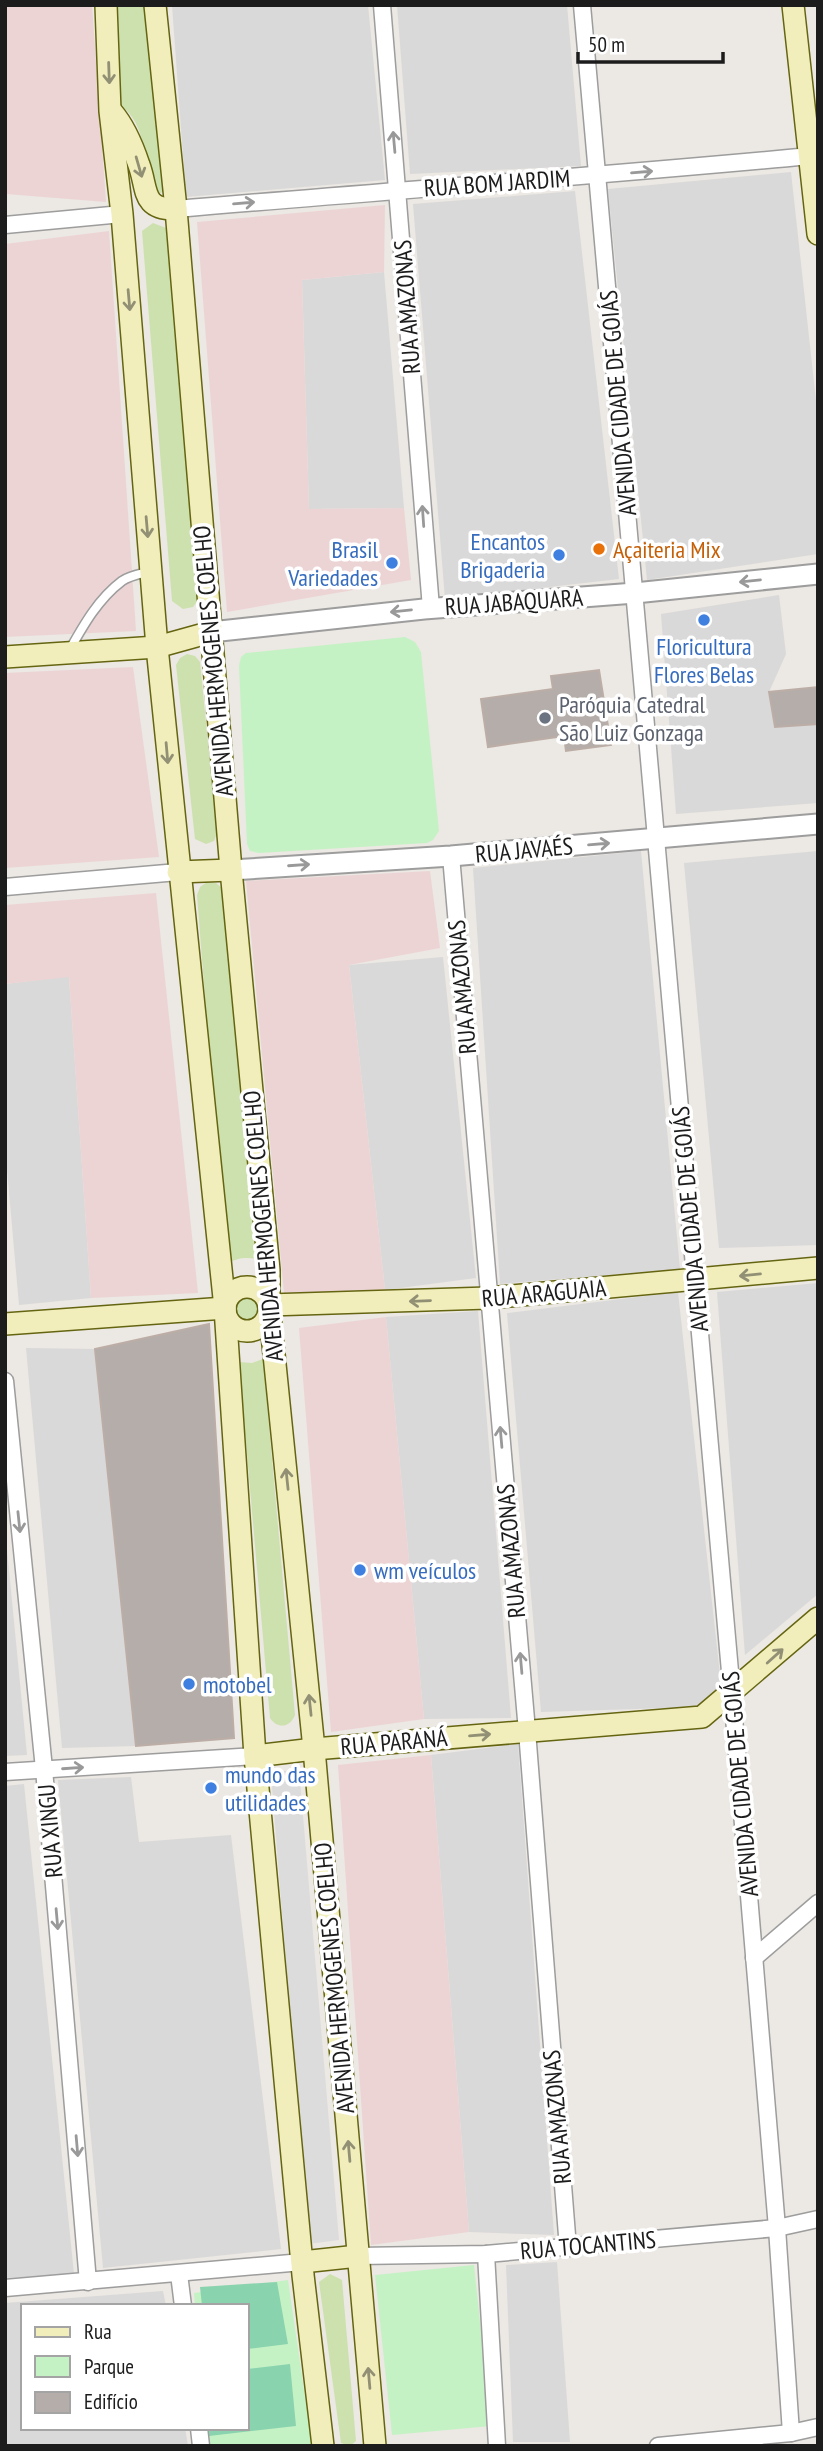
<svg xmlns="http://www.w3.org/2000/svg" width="823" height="2451" font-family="'PT Sans Narrow',sans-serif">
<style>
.residential{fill:#dad9d9}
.commercial{fill:#ecd4d5}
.grass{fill:#cde1ae}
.park{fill:#c5f2c4}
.pitch{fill:#8ad3af}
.parking{fill:#dcdcdc}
.building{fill:#b5ada9;stroke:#bcaea7;stroke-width:2}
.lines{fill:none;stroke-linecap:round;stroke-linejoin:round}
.service-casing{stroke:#9d9d9d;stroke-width:11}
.minor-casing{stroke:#9d9d9d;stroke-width:19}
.tertiary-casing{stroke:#9d9d9d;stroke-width:23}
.secondary-casing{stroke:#656511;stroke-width:24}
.service{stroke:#fff;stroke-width:8}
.minor{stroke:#fff;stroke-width:16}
.tertiary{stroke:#fff;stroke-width:19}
.secondary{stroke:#f1eebc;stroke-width:21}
.oneway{stroke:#919074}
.oneway2{stroke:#999}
.food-dot{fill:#e8710a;stroke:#fff;stroke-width:2.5}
.shop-dot{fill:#3f7fe0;stroke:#fff;stroke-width:2.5}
.worship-dot{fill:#6b7280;stroke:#fff;stroke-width:2.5}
.labels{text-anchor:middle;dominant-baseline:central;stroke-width:7;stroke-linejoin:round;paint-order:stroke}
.street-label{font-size:24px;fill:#1c1c1c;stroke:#fff}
.shop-label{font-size:24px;fill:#366cbe;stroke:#fff;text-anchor:start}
.food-label{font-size:24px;fill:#c56008;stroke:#fff;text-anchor:start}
.worship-label{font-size:24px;fill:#5b616d;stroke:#fff;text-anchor:start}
</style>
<rect width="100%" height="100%" fill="#ece8e3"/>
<g class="residential">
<polygon points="172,5 368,5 385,180 186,197"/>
<polygon points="397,5 567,5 581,166 410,174"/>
<polygon points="791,172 818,419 818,554 647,580 608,189"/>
<polygon points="575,191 619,579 445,599 413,204"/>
<polygon points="384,272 404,508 309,509 302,280"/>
<polygon points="779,595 786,654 769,692 775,727 818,724 818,803 676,814 661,614"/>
<polygon points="641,851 680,1269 500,1284 473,868"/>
<polygon points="818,851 818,1245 719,1248 684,863"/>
<polygon points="443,957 476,1278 385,1290 349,965"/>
<polygon points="69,976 91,1298 19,1305 5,1147 5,984"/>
<polygon points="818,1283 818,1594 745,1655 717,1292"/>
<polygon points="678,1292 721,1684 699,1707 541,1712 507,1313"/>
<polygon points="478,1311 511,1718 424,1719 386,1317"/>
<polygon points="26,1348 95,1349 136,1746 62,1748"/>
<polygon points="5,1529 27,1755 5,1756"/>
<polygon points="518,1744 554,2235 469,2232 431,1755"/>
<polygon points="131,1777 139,1842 231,1835 281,2249 103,2268 58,1780"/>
<polygon points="24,1784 74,2274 5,2278 5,1786"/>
<polygon points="557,2262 570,2442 513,2442 506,2265"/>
<polygon points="163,2291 166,2306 23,2306 23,2428 185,2428 188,2446 5,2446 5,2303"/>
</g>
<g class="commercial">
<polygon points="5,5 92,5 106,202 6,194"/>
<polygon points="385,205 384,272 302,280 309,509 404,508 411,580 227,612 197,222"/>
<polygon points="109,231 136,631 5,637 5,244"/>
<polygon points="133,667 159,857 5,868 5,673"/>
<polygon points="430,871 440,948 349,965 385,1290 285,1304 246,881"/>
<polygon points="156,893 198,1293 91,1298 69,977 5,984 5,905"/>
<polygon points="386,1317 424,1719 331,1732 299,1328"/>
<polygon points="431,1755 469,2232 371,2245 338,1765"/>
</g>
<g class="grass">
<path d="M115,5H148L164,191L159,194L151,190C145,162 146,123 121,106Z"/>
<polygon points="153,223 166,228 199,599 193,607 183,609 172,601 142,231"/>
<polygon points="187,654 195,656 200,662 217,833 214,841 206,844 195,839 176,665 180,658"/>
<path d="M207,882L216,883L223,889L257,1259C245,1257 237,1258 226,1264L197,895L200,887Z"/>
<path d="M245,1287L261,1291L266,1321C256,1331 246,1333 234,1326L231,1294Z"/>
<path d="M263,1359L295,1715C290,1728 277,1729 270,1718L239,1362L252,1363Z"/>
<polygon points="330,2274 342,2280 356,2441 350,2446 341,2443 319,2282"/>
</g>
<g class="park">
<polygon points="405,637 415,642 421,652 439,831 433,840 427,843 259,853 250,851 247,844 239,666 241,657 246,653"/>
<polygon points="474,2265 491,2426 392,2435 375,2275"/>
<polygon points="288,2280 312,2445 210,2446 208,2428 247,2428 247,2306 195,2306 194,2293"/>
</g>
<g class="pitch">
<polygon points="277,2282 288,2344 247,2349 247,2306 202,2306 200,2287"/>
<polygon points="290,2364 296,2426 209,2436 208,2428 247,2428 247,2369"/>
</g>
<polygon class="parking" points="299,1769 339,2240 308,2244 271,1773"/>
<g class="building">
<polygon points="599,670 611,745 566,751 564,736 488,747 481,699 553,689 551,676"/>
<polygon points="818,687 818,724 775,727 769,692"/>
<polygon points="209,1324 234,1738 136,1746 95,1349"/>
</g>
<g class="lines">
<defs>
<path id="service" d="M69,651C83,626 98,599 122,581C129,576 140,574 148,572"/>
<g id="minor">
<polyline points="382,5 431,608"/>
<polyline points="582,5 732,1694 777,2228 791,2433"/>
<path d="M176,209C387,191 598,176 810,156"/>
<polyline points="5,225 122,214"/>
<polyline points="451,856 527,1731 568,2248"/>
<polyline points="5,887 178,872"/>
<polyline points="5,1381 44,1769 88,2282"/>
<polyline points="5,1772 255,1756"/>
<polyline points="754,1958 818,1903"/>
<polyline points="486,2254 497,2446"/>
<polyline points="358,2256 486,2254 777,2228 818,2219"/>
<polyline points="179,2274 183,2306"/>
<polyline points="5,2288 302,2262"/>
<polyline points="199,2428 201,2446"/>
<polyline points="658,2446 791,2433 818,2427"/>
</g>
<g id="tertiary">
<polyline points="211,632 424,609 635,593 818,574"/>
<polyline points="231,870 451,856 818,824"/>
</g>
<g id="secondary">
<polyline points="106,5 110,111 122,214 157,647 225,1308 255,1756 303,2275 323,2446"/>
<polyline points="155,5 176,209 231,870 269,1270 269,1305 314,1749 375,2446"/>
<polyline points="793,5 818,234"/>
<path d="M112,112C125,127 133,147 139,165C148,189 141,210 176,209"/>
<polyline points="5,657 157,647 211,632"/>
<polyline points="178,872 231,870"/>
<circle cx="247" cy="1309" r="22"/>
<polyline points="269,1305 488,1298 818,1268"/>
<polyline points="5,1324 225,1308"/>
<polyline points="255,1756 314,1749 702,1717 818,1618"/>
<polyline points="302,2262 358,2256"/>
</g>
</defs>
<use href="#service" class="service-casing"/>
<use href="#minor" class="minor-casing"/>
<use href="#tertiary" class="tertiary-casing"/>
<use href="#secondary" class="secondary-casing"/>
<use href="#service" class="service"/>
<use href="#minor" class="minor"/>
<use href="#tertiary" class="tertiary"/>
<use href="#secondary" class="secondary"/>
</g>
<defs><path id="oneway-shaft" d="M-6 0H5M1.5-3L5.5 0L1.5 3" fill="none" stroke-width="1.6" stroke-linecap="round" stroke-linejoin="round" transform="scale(1.75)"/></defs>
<g class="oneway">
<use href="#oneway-shaft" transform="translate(109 73) rotate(88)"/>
<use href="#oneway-shaft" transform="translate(139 167) rotate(74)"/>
<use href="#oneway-shaft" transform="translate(129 300) rotate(85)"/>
<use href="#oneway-shaft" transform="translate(147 527) rotate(85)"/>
<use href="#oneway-shaft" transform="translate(167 753) rotate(85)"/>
<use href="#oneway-shaft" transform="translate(750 1275) rotate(174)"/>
<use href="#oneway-shaft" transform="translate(420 1301) rotate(178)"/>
<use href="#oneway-shaft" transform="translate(287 1479) rotate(-96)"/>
<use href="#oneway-shaft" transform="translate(775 1656) rotate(-42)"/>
<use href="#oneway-shaft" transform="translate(310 1705) rotate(-96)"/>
<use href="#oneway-shaft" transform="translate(480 1735) rotate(-5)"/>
<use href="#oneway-shaft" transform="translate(349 2151) rotate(-95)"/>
<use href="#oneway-shaft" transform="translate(369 2378) rotate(-95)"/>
</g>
<g class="oneway2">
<use href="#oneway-shaft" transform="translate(394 142) rotate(-95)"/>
<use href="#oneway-shaft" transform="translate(642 172) rotate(-5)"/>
<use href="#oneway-shaft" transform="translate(244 203) rotate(-5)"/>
<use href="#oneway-shaft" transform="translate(423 516) rotate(-94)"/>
<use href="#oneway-shaft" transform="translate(750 581) rotate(174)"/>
<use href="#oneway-shaft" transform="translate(401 611) rotate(174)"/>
<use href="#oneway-shaft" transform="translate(599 844) rotate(-5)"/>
<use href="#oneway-shaft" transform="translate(299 865) rotate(-4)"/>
<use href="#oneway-shaft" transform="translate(501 1437) rotate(-95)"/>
<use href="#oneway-shaft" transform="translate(19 1522) rotate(84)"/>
<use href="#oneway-shaft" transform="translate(521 1663) rotate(-95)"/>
<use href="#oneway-shaft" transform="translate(73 1768) rotate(-4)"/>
<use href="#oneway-shaft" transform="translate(57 1919) rotate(85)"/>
<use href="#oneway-shaft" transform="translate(77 2146) rotate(85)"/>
</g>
<circle class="food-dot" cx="599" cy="549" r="7"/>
<g class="shop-dot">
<circle cx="559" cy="555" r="7"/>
<circle cx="392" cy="563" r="7"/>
<circle cx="704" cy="620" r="7"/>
<circle cx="360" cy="1570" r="7"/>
<circle cx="189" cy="1684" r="7"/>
<circle cx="211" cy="1788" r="7"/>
</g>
<circle class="worship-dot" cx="545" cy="718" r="7"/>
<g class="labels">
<g class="street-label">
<text transform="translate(497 183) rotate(-4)">RUA BOM JARDIM</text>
<text transform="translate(407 307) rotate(-94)">RUA AMAZONAS</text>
<text transform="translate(618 403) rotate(-95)">AVENIDA CIDADE DE GOIÁS</text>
<text transform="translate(514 602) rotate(-4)">RUA JABAQUARA</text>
<text transform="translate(213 661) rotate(-95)">AVENIDA HERMOGENES COELHO</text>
<text transform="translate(524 850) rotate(-5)">RUA JAVAÉS</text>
<text transform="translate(462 987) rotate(-95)">RUA AMAZONAS</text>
<text transform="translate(690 1219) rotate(-95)">AVENIDA CIDADE DE GOIÁS</text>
<text transform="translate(263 1226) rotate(-95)">AVENIDA HERMOGENES COELHO</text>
<text transform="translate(544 1293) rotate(-5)">RUA ARAGUAIA</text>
<text transform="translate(511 1551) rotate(-95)">RUA AMAZONAS</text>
<text transform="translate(394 1742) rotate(-5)">RUA PARANÁ</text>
<text transform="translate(740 1784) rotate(-95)">AVENIDA CIDADE DE GOIÁS</text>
<text transform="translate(50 1831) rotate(-95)">RUA XINGU</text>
<text transform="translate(334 1978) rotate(-95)">AVENIDA HERMOGENES COELHO</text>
<text transform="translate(557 2117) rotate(-95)">RUA AMAZONAS</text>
<text transform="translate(588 2245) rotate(-5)">RUA TOCANTINS</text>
</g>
<g class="shop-label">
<text x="545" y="541" text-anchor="end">Encantos<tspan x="545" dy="28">Brigaderia</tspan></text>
<text x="378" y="549" text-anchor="end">Brasil<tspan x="378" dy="28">Variedades</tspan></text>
<text x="704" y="646" text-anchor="middle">Floricultura<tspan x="704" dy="28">Flores Belas</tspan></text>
<text x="374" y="1570">wm veículos</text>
<text x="203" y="1684">motobel</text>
<text x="225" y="1774">mundo das<tspan x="225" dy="28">utilidades</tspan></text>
</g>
<g class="food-label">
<text x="613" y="549">Açaiteria Mix</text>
</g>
<g class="worship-label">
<text x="559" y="704">Paróquia Catedral<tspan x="559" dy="28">São Luiz Gonzaga</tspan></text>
</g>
</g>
<rect width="823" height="2451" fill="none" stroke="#1c1c1c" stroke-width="14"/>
<rect x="21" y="2304" width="228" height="126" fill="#ffffff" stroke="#a4a4a4" stroke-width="2"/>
<rect x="35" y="2327" width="35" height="10" fill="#f1eebc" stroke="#a4a4a4" stroke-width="2"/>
<text x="84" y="2339" font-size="21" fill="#1c1c1c">Rua</text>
<rect x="35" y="2356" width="35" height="21" fill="#c5f2c4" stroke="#a4a4a4" stroke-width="2"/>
<text x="84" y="2374" font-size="21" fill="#1c1c1c">Parque</text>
<rect x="35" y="2392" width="35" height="21" fill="#b5ada9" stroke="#a4a4a4" stroke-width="2"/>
<text x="84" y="2409" font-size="21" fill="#1c1c1c">Edifício</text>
<path d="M578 52v10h145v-10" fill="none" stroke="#1c1c1c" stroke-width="3.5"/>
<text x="588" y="52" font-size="21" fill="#1c1c1c" stroke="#ffffff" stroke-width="5" paint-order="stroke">50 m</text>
</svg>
